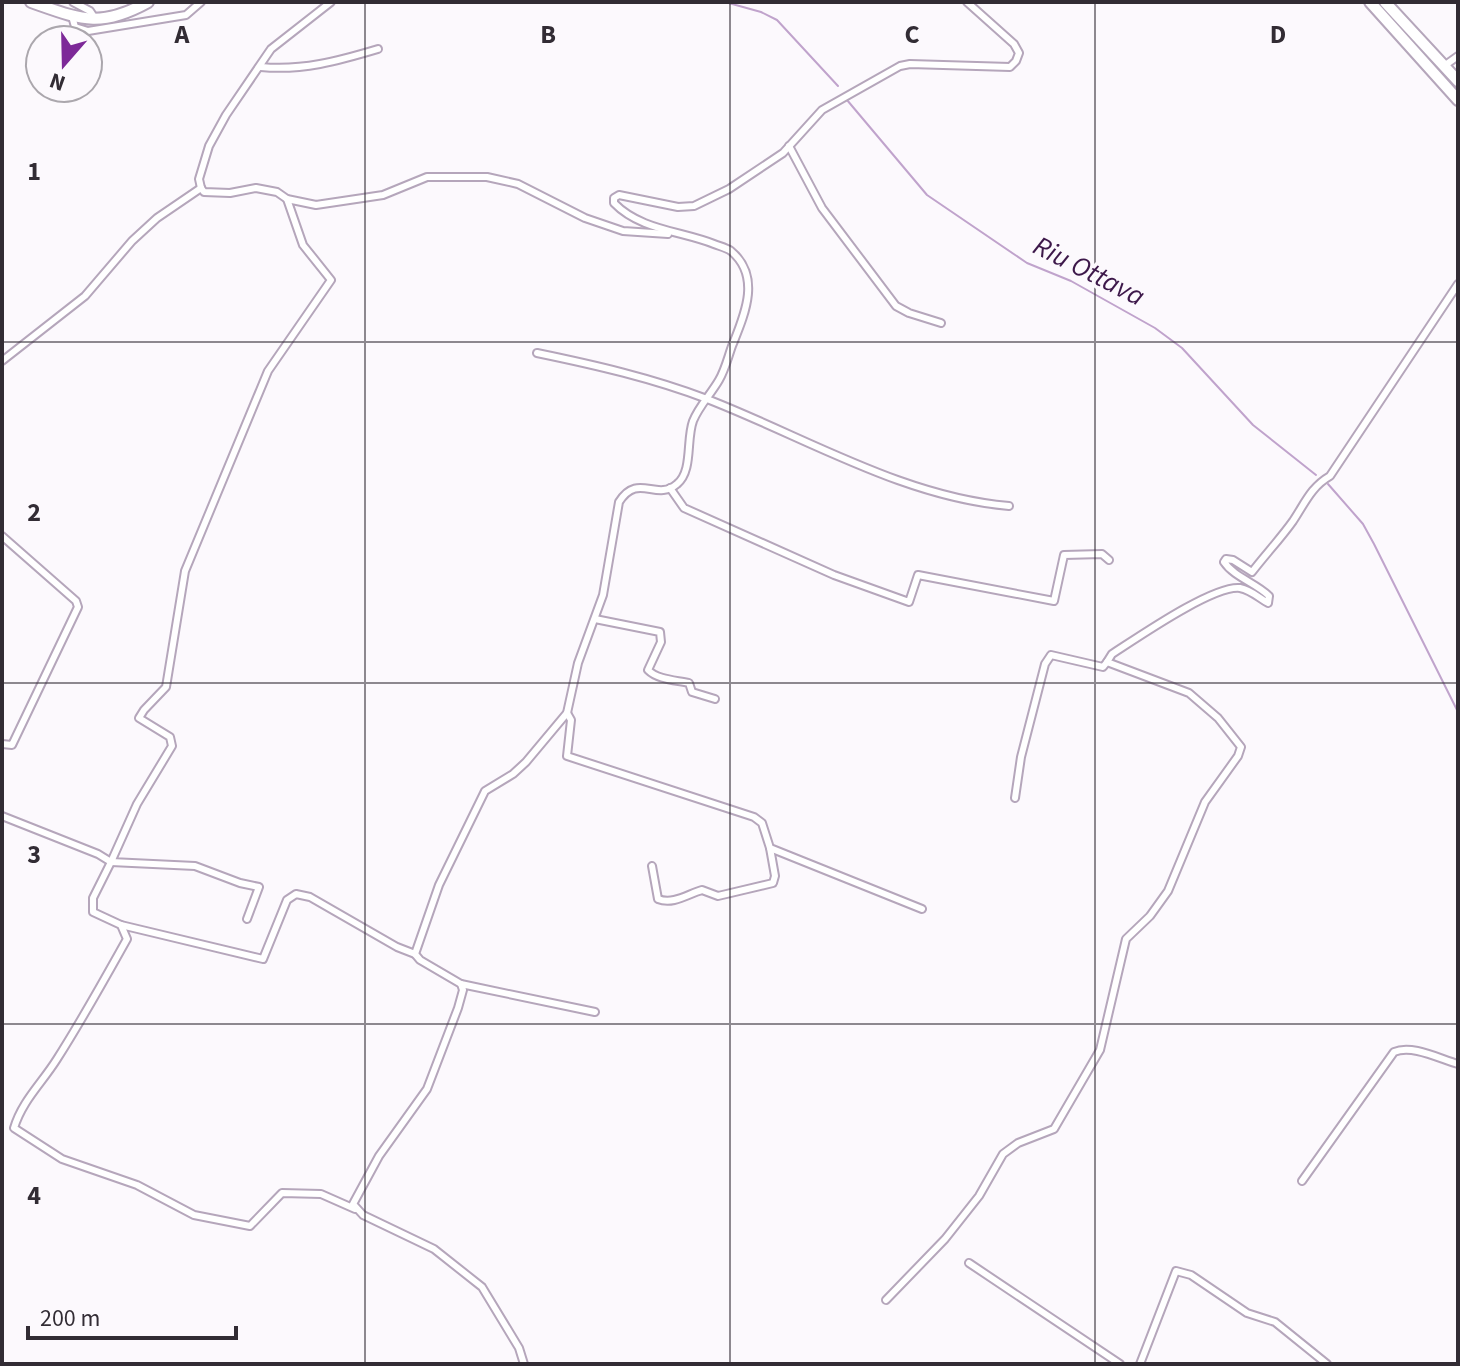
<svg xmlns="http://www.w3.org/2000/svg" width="1460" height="1366" font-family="'Source Sans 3',sans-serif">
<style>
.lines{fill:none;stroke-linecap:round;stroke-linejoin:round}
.stream{stroke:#c0a3cc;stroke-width:2}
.street-casing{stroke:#b5a6bb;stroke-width:10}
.primary-casing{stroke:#b5a6bb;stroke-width:14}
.street{stroke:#fff;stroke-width:6}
.primary{stroke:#fff;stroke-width:10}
.grid{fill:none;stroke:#322c34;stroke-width:2;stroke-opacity:0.55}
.labels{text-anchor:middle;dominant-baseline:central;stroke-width:7;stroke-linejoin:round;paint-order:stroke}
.water-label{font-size:28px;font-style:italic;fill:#3d184a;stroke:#fcf9fd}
.grid-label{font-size:26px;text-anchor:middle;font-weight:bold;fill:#322c34;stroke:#fcf9fd;stroke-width:7;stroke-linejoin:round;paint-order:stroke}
</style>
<rect width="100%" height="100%" fill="#fcf9fd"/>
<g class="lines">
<g class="stream">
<polyline points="725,2 761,12 777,20 838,86"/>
<polyline points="847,100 927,195 1027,263 1071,281 1155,328 1182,348 1253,425 1316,475"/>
<polyline points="1328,484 1363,524 1374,544 1458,712"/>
</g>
<defs>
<g id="street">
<polyline points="73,2 90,11 94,17"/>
<polyline points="72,16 75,27 88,31 186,15 201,2"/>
<polyline points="1444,66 1458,56"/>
<path d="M261,67C302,71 338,61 378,49"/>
<polyline points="789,146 822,208 896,306 909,313 941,323"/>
<polyline points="201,188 204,192 230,193 256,188 277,192 287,199 316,205 383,195 427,177 487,177 518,184 585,218 623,231 668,234"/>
<polyline points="201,188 199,179 209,146 226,115 271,49 331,2"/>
<path d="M537,353C595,365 652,378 707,399C805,437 903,497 1009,506"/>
<polyline points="2,361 85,296 132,241 157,218 201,188"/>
<polyline points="670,488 684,508 834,575 909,602 918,575 1054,601 1064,555 1102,554 1109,560"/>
<polyline points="2,536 76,601 78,607 12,745 2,744"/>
<path d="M595,619L660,632L661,642L648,670C658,680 676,680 689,683L692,692L715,699"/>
<polyline points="567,713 571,720 567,756 754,817 762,823 770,848 922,909"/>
<polyline points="1015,798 1021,757 1045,664 1051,655 1103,667 1107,662"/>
<path d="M2,816L98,854L111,862L93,898V912L121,925L127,939C104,980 82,1020 57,1059C42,1083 22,1101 14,1128L62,1159L137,1185L194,1215L250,1226L282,1193L321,1194L355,1209"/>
<path d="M652,866L658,899C673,905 688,894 702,890L718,896L773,883L775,876L770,848"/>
<polyline points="247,919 259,887 240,883 195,866 111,862 137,804 172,746 170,737 139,718 144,710 166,687 185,571 268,371 331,280 303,245 287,199"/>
<polyline points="121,925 263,959 287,900 296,894 310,897 397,947 415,954"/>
<polyline points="461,984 595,1012"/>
<path d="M1302,1181L1394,1052C1412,1044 1440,1059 1458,1064"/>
<polyline points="969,1263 1120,1364"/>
<path d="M886,1300L945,1239L979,1196L1003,1154L1018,1143L1054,1129L1100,1050L1126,939L1150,916L1168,891L1205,802L1238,756L1241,747L1218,718L1189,693L1107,662L1112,654C1137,638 1213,585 1240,588C1251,590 1259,598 1268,603L1269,596C1256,583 1234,577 1224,562L1226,559L1233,560L1252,572C1265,555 1281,538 1293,521C1305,503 1311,487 1330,476L1458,284"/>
<path d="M524,1364L519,1348L482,1287L434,1249L363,1215L353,1204L379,1156L427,1089L458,1008L463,990L461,984L420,960L415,954L439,885L485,791L513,774L526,762L567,713L578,663L603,595L619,502C638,472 656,502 677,484C693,471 686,440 693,421C699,406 711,394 719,380C725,370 728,357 732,346C744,316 762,277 731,251C727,248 719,246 714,244C681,231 640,230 614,203V198L619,195L678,207L694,206L729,189L783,153L822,110L900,66L910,64L1010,67L1016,61L1019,53L1014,44L967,2"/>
<polyline points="1140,1364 1176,1271 1191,1275 1247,1313 1275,1322 1327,1364"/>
</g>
<g id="primary">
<path d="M31,2C80,19 99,29 148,2"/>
<polyline points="1370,2 1458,100"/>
<polyline points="1385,2 1458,81"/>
</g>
</defs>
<use href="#street" class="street-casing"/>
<use href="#primary" class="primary-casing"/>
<use href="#street" class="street"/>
<use href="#primary" class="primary"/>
</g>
<path class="grid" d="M365,2V1364M730,2V1364M1095,2V1364M2,342H1458M2,683H1458M2,1024H1458"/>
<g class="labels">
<g class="water-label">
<text transform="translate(1089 271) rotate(27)">Riu Ottava</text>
</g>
</g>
<g class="grid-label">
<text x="182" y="43">A</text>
<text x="548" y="43">B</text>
<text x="912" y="43">C</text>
<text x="1278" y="43">D</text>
<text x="34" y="180">1</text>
<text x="34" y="521">2</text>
<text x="34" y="863">3</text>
<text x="34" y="1204">4</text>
</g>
<rect width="1460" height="1366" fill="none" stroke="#322c34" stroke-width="8"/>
<g transform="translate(64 64) rotate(200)"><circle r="38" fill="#fcf9fd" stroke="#aba7ad" stroke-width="2"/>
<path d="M0-6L14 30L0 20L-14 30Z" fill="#7d2998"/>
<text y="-12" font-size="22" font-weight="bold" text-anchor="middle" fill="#322c34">N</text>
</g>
<path d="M28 1326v12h208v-12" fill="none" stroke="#322c34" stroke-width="4"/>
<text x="40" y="1326" font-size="24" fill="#322c34" stroke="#fcf9fd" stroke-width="6" paint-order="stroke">200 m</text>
</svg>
